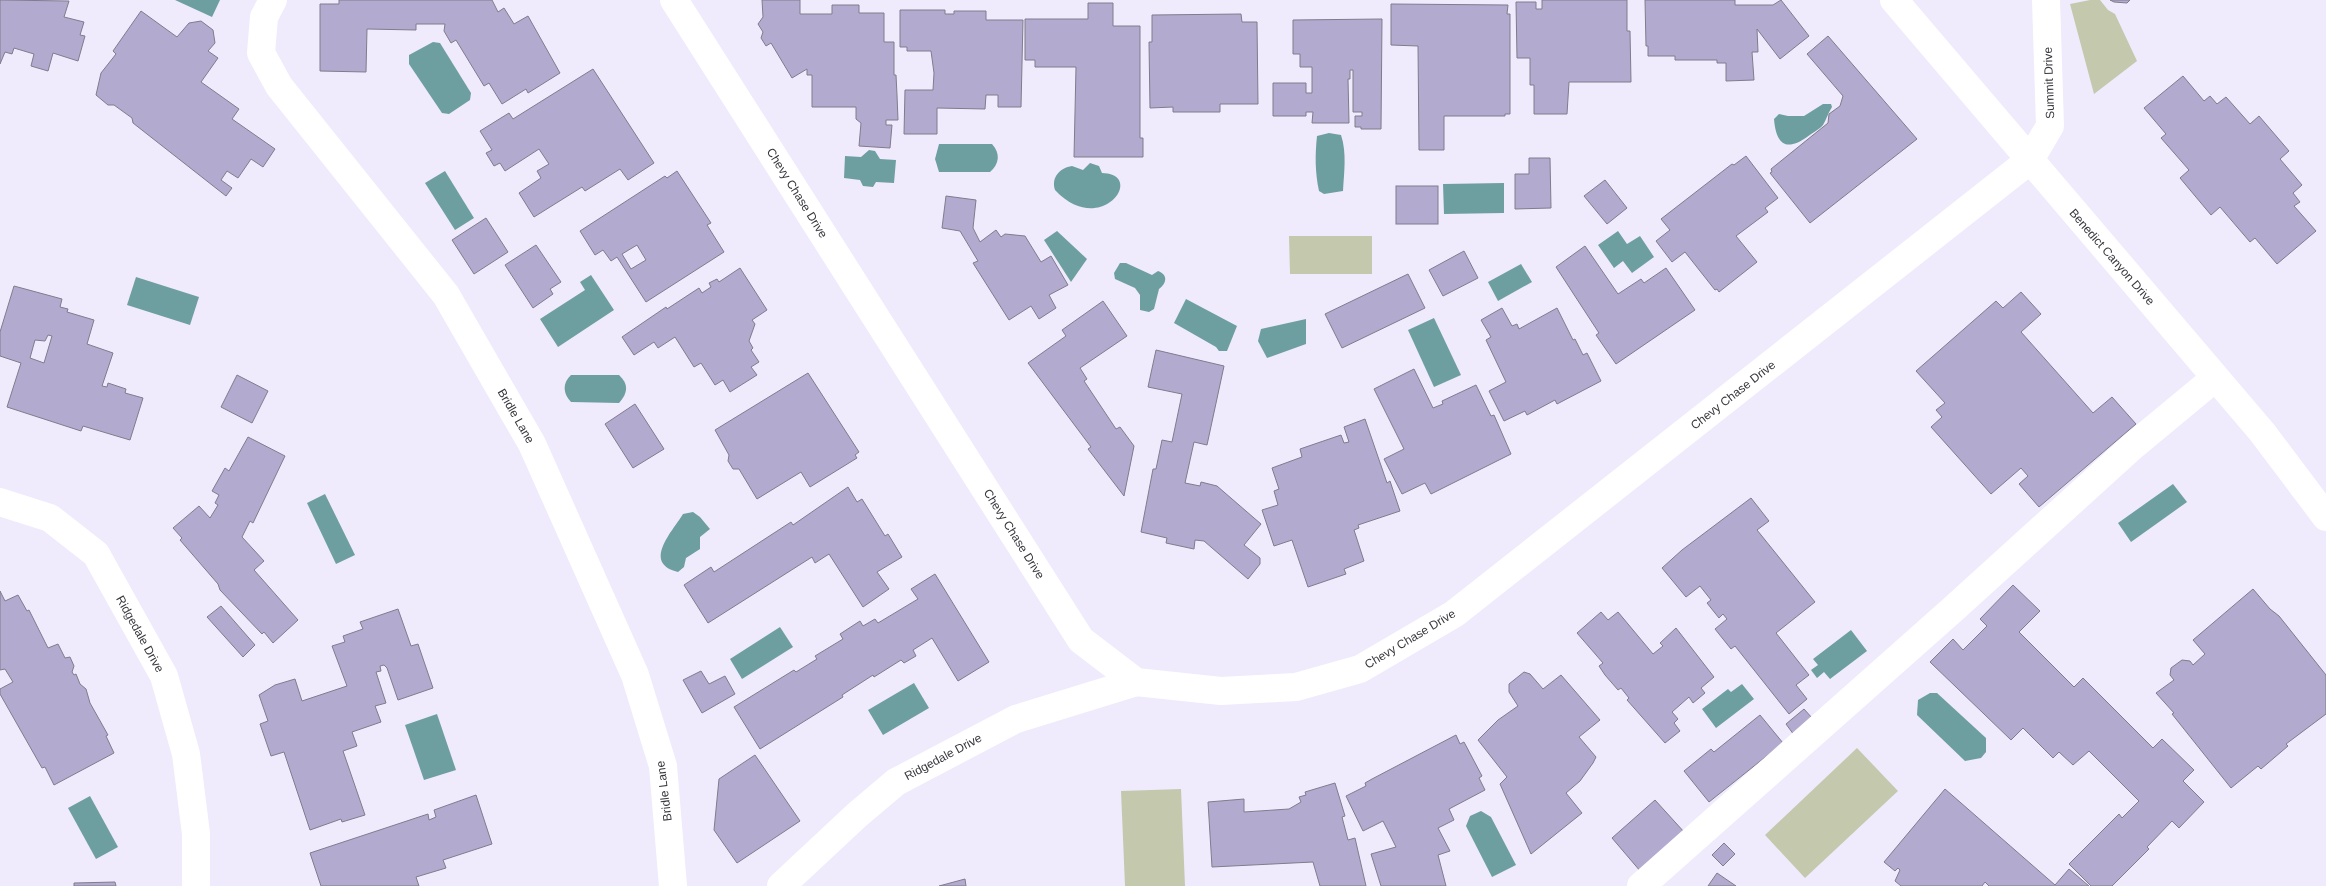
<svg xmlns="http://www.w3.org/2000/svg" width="2326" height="886" font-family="Helvetica,sans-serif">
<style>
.green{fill:#c4c9ad}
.water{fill:#6e9fa0}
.building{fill:#b3aacf;stroke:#807c8c;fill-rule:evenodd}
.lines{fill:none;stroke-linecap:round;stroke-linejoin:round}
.minor{stroke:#fff;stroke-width:28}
.labels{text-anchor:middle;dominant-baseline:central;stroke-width:4;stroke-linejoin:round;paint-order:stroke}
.street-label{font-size:12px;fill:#38373d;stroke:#fff}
</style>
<rect width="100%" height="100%" fill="#efebfc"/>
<g class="green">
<polygon points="2090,0 2100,0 2108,10 2115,14 2137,61 2094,94 2070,4"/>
<polygon points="1289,236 1372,236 1372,274 1290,274"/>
<polygon points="1857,748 1898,791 1805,878 1765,835"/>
<polygon points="1181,789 1185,886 1125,886 1121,791"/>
</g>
<g class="water">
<polygon points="175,0 220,0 212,17"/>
<polygon points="433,42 440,43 471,93 470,100 449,114 442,113 409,64 409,55"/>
<path d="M1823,104H1831L1832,107C1828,113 1826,120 1823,125C1820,129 1812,133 1807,137C1786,152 1776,144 1774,119L1779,114L1788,116H1804Z"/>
<path d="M1329,133L1341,135C1347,153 1344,173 1343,191L1324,194L1319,191C1315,172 1315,155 1317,136Z"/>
<path d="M939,144H992C1001,154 999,164 990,172H939L935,159Z"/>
<polygon points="869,150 875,151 880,159 896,160 894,183 876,182 873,187 863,186 860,180 844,178 845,156 861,157"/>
<path d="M1090,163L1099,166L1102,173C1147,174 1101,239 1055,190C1051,177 1060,168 1072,166L1083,170Z"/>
<polygon points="445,171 474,218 455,230 425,183"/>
<polygon points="1504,183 1504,213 1444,214 1443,184"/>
<polygon points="1057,231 1087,259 1071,282 1044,240"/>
<polygon points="1618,231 1627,244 1640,236 1654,257 1632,273 1623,261 1614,268 1598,245"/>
<path d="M1120,263H1126L1152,275L1158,271C1169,275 1166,284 1159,289L1154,309L1149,312L1140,310V295L1135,288L1115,279L1114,273Z"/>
<polygon points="1521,264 1532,282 1498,301 1488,282"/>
<polygon points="591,275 614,310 558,347 540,319 585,290 580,282"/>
<polygon points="136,277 199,297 190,325 127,305"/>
<polygon points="1186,299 1237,326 1227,351 1219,351 1216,347 1174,323"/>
<polygon points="1434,318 1461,375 1434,387 1408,330"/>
<polygon points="1306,319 1306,344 1267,358 1258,341 1261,329"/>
<path d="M571,375H619C629,384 628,393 619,403L571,402C563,394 562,383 571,375Z"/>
<polygon points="2173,484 2187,502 2131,542 2118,523"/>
<polygon points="325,494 355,555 336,564 307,503"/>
<path d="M693,512L700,517L710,529L700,537V549L686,558L684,567L678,572C642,563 672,532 683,514Z"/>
<polygon points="780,627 793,647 742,679 730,659"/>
<polygon points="1851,630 1867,651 1830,679 1824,672 1817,678 1811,670 1818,665 1813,659"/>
<polygon points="914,683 929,708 883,735 868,710"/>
<polygon points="1742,684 1754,699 1716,728 1702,709 1728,689 1731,692"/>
<polygon points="1930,693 1937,693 1986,738 1986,752 1981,758 1965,761 1917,715 1918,700"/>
<polygon points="437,714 456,770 424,780 405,725"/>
<polygon points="90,796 118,847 96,859 68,808"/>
<polygon points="1481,811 1491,817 1516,865 1492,877 1466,826 1470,816"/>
</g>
<g class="building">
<polygon points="0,0 69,1 64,17 84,22 80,35 85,36 78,61 53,53 48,71 31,66 34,54 14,48 12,54 5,52 0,64"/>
<polygon points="339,0 492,0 498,12 504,8 514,24 528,16 560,73 528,93 526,89 502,104 489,83 484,86 456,40 451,43 444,31 445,24 416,24 416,30 367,29 366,72 320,71 320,4 339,4"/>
<polygon points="762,0 800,0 800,14 832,14 832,5 859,5 859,13 884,13 884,42 894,42 894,75 896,75 897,95 898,120 886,120 886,125 892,125 890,148 859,146 861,123 856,119 856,107 812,107 812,75 807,75 807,69 792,78 771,43 766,46 761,38 763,32 758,24 763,17"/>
<polygon points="1542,0 1627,0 1627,31 1630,31 1631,82 1569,82 1567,114 1534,114 1534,85 1530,85 1530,58 1517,58 1516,2 1536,2 1536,9 1542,9"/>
<polygon points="1645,0 1735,0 1735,5 1773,5 1781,0 1809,36 1780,59 1757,29 1758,52 1752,52 1754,80 1726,81 1726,63 1717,63 1717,60 1675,60 1675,56 1648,56 1648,46 1646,46"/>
<polygon points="2110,0 2130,0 2127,3 2114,2"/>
<polygon points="1088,3 1113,3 1113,26 1140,26 1140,138 1143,138 1143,157 1074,157 1076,67 1035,67 1035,60 1025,60 1025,19 1088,19"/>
<polygon points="1391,4 1508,5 1507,14 1510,14 1510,114 1505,114 1505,116 1444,116 1444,150 1419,150 1418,46 1391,45"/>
<polygon points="900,10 945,10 945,14 954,14 954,11 986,11 986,20 1023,20 1021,107 998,107 998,95 986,95 985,109 937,108 937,134 904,134 905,90 933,90 934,73 931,51 907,51 907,47 900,47"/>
<polygon points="141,11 177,37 189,23 201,21 213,30 215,43 208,51 218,58 201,82 239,109 232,119 275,149 263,167 251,159 238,178 227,171 221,180 232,188 226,196 133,123 132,118 114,105 108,105 96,95 101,73 116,54 113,51"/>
<polygon points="1241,14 1242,22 1257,22 1258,104 1220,104 1220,112 1173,112 1173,107 1150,108 1149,42 1152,42 1152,15"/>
<polygon points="1382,19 1381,129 1361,129 1361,127 1355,127 1355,116 1362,116 1362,112 1353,112 1353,70 1350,70 1350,79 1348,79 1349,123 1312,123 1313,112 1306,112 1306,116 1273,116 1273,83 1306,83 1306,93 1312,93 1312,67 1300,67 1300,54 1293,54 1293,20"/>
<polygon points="1828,36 1917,139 1810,223 1770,173 1772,172 1771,169 1828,123 1829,114 1840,106 1843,96 1807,54"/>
<polygon points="593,69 654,163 628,180 620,169 585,191 582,187 534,217 519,193 541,178 537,171 549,164 539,149 505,171 500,163 494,166 486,153 492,150 480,131 509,113 513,119"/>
<polygon points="2183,76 2204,101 2210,96 2217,104 2226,97 2250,124 2259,116 2289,151 2280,159 2302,185 2293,193 2300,202 2294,206 2316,231 2277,264 2255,238 2250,242 2220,207 2211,215 2180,178 2189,170 2161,138 2166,134 2144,108"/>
<polygon points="1746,156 1778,198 1765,208 1768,212 1736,236 1757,262 1719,292 1717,289 1715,290 1685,252 1672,262 1656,241 1670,230 1661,219 1732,164 1734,165"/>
<polygon points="1529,158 1550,158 1551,208 1515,209 1515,174 1529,174"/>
<path d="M677,171L711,223L707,225L724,252L646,302L617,257L611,261L603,250L595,255L580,231L665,176L667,178ZM637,245L646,260L631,269L622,254Z"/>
<polygon points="1605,180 1627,208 1607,224 1584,196"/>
<rect x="1396" y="186" width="42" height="38"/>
<polygon points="946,196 976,200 973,228 980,242 996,230 1001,237 1005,234 1025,236 1041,262 1051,256 1068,285 1049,295 1056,308 1039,319 1031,306 1009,320 973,263 978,261 960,231 942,228"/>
<polygon points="486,218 508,252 474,274 452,240"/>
<polygon points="536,245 561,282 550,289 553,294 533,308 505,265"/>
<polygon points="1585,246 1618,294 1641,279 1644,283 1666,268 1695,310 1616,364 1596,335 1599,333 1556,267"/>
<polygon points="1464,251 1478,278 1443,296 1429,270"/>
<polygon points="740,268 767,310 752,320 755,324 749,341 753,348 751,350 759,362 751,367 757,375 730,392 723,380 715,385 701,363 694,367 675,337 658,348 654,342 634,355 622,337 666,307 667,309 699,288 702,293 711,287 709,283 717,279 719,282"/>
<polygon points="1408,274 1425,308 1342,348 1325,314"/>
<path d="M14,286L62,299L60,307L68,309L67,312L94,320L87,344L113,353L102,386L107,387L108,383L126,389L125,393L143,398L130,440L83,426L81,431L7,407L21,363L0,356V332ZM48,335L52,336L44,363L30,358L35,340L45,341Z"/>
<polygon points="2021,292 2041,314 2021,332 2093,413 2112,397 2136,424 2039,507 2019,484 2028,476 2021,468 1991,494 1931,427 1942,417 1936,410 1945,403 1916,371 1996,301 2003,308"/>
<polygon points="1103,301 1127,336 1080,368 1087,379 1084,381 1116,429 1120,427 1134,446 1124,496 1088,449 1091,447 1028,363 1066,336 1062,330"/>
<polygon points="1502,308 1512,326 1517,324 1519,329 1557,308 1573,340 1575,339 1583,355 1587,353 1601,381 1557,404 1555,400 1527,415 1525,411 1504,421 1489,391 1506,382 1486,340 1491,337 1481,320"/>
<polygon points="1156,350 1224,366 1207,445 1194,442 1185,483 1200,486 1201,482 1217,486 1261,524 1244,545 1260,558 1260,564 1248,579 1204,541 1195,540 1194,549 1166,543 1167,538 1141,532 1153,469 1156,469 1162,440 1172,442 1182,394 1148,387"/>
<polygon points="1414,369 1433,408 1443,404 1442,401 1476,385 1491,416 1494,415 1511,454 1431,494 1425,483 1402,494 1384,459 1404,449 1374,389"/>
<polygon points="808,373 859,452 855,455 857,458 810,487 801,472 757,499 739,469 733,469 728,461 729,455 715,430"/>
<polygon points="237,375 268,391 252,423 221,407"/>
<polygon points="635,404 664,449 633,468 605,424"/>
<polygon points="1365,419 1387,483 1390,481 1400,511 1358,525 1359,528 1354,530 1364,561 1344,569 1346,574 1308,587 1292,540 1274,546 1262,510 1278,505 1274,491 1279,489 1272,468 1302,457 1300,449 1341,435 1344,443 1349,442 1344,427"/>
<polygon points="248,437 285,456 253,523 250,521 242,537 264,561 254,570 298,620 273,643 264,632 262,634 220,590 218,584 180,540 182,538 173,528 199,506 210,518 218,505 215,503 219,495 212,491 225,468 229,471"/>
<polygon points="848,487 857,502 862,499 885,536 888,534 902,557 877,572 889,589 863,607 829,554 815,563 812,557 708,623 684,585 711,567 714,572 791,522 793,525"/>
<polygon points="1751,498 1769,521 1757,530 1815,602 1776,633 1809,675 1796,685 1807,699 1789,714 1735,646 1731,649 1715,629 1727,619 1723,614 1719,618 1707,603 1711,600 1700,586 1686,597 1662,568 1682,550"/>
<polygon points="935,574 989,662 958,681 932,638 913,650 916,656 904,663 901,660 874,677 873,675 842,695 843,697 760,749 734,707 794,670 796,672 817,659 815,656 843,639 840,634 860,621 863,626 875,619 878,623 918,599 911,589"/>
<polygon points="2013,585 2040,611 2019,632 2074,687 2083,678 2153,748 2162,739 2194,770 2183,781 2204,802 2179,828 2172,821 2147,847 2149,849 2112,886 2091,886 2069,864 2119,814 2122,818 2139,801 2089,751 2073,765 2059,752 2053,758 2023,728 2011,740 1930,662 1953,639 1963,650 1987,626 1980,619"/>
<polygon points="2253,589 2270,609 2279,616 2326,675 2326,714 2286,744 2288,746 2261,769 2258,766 2231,788 2172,714 2174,713 2156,693 2174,680 2170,675 2171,668 2182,660 2190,661 2193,665 2205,654 2193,640"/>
<polygon points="0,591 5,601 18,595 27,611 29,610 48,648 58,644 65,658 70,657 74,666 72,672 74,675 76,674 80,684 86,689 90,703 108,735 106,736 114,753 54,785 45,767 42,768 0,694 0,689 13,682 5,669 0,670"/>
<polygon points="221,606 255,645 243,657 207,617"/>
<polygon points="398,609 411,646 418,644 433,688 398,700 387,668 384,665 380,666 381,671 376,672 386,703 375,706 381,722 352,732 357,746 343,751 365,815 342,822 341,819 310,830 284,752 271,756 260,724 268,721 259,695 275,685 295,679 302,701 347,686 332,646 345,642 343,636 363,629 360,622"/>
<polygon points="1601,612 1608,620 1618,612 1653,654 1663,646 1660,643 1676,628 1714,677 1701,688 1705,693 1693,703 1689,697 1672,712 1678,719 1674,723 1680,731 1665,743 1627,700 1629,698 1621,688 1618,690 1605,675 1599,666 1603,663 1577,633"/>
<polygon points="701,671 709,684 725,676 735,694 702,713 683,680"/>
<polygon points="1524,672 1530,674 1543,689 1561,675 1600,720 1579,737 1596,757 1593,763 1580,781 1566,793 1582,813 1531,854 1500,784 1507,777 1478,740 1498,720 1518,706 1509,692 1509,684"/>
<polygon points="1804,709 1813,719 1794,735 1786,724"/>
<polygon points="1760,715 1783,743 1709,802 1684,771 1711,749 1714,752"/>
<polygon points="1456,735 1460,744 1464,742 1482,776 1479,778 1485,790 1449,809 1454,820 1438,828 1450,851 1438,855 1446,886 1381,886 1371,854 1396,847 1383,821 1363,831 1346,796 1366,786 1365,783 1372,779"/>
<polygon points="755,755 800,821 737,863 714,830 719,779"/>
<polygon points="1335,783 1345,816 1342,817 1348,840 1355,838 1366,886 1320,886 1313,862 1212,867 1208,802 1244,799 1244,812 1289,809 1301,802 1299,797 1306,795 1305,792"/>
<polygon points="1945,789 2055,885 2069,869 2089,886 1989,886 1985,882 1982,886 1901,886 1895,881 1900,870 1898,868 1895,871 1884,862"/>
<polygon points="476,795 492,844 443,860 446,868 416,877 419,886 321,886 310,853 428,814 429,820 436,817 434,810"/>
<polygon points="1655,800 1685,833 1641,872 1612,838"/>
<polygon points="1724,843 1735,854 1723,866 1712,855"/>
<polygon points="1717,873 1736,886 1708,886"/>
<polygon points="965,879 966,886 939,886"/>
<polygon points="115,882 116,886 74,886 74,883"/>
</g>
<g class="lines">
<g class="minor">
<polyline points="273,0 264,17 261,53 279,86 446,295 532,444 635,675 663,766 673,886"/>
<polyline points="674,0 1081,640 1136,682 1221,691 1296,687 1360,669 1454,614 2030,160 2050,126 2046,0"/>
<polyline points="1894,0 2262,432 2326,517"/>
<polyline points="0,502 50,518 96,554 164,676 186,754 196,834 196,886"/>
<polyline points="781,886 857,815 896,782 1016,719 1136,682"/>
<polyline points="1641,886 1951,611 2133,446 2215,378"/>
</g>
</g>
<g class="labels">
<g class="street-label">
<text transform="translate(2049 83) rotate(-92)">Summit Drive</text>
<text transform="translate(797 193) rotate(58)">Chevy Chase Drive</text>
<text transform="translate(2112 257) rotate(49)">Benedict Canyon Drive</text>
<text transform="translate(1733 395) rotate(-38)">Chevy Chase Drive</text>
<text transform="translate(516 416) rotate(60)">Bridle Lane</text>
<text transform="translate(1014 534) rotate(58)">Chevy Chase Drive</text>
<text transform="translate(140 634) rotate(61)">Ridgedale Drive</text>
<text transform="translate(1410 639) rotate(-31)">Chevy Chase Drive</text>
<text transform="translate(943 757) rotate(-28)">Ridgedale Drive</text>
<text transform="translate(664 791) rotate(-97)">Bridle Lane</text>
</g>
</g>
</svg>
